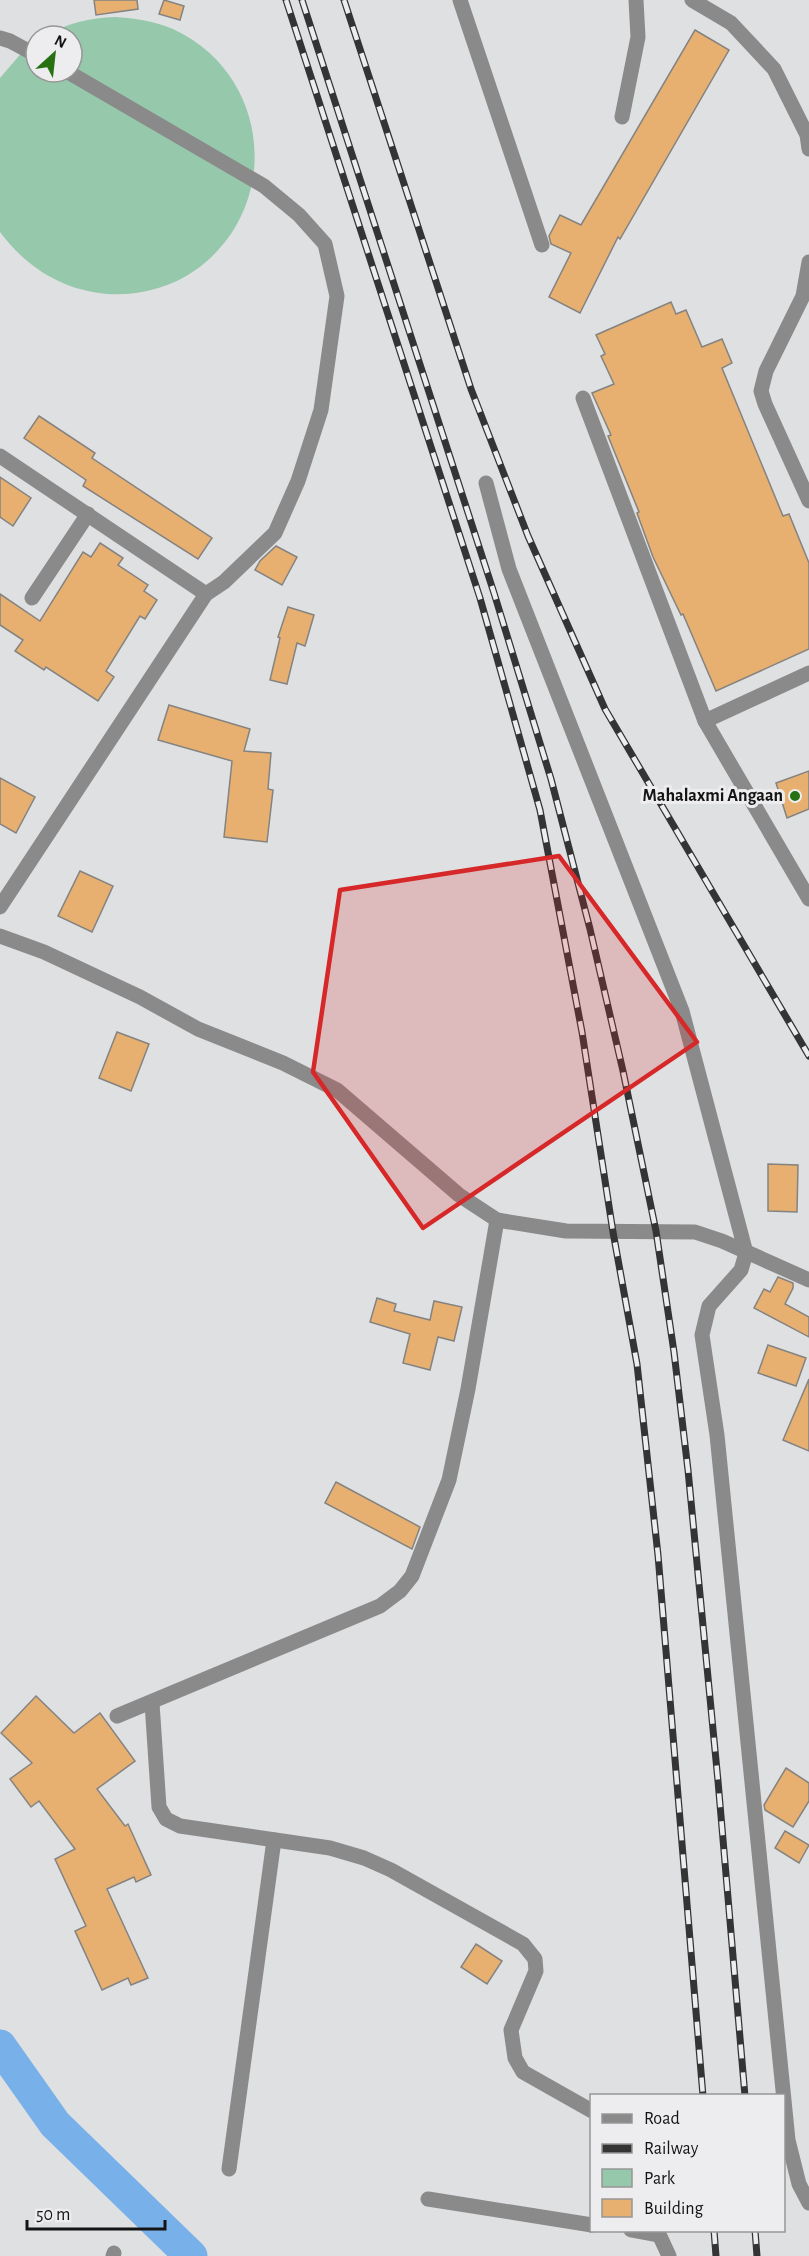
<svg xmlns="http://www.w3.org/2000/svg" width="809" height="2256" font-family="'Alegreya Sans',sans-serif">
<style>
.green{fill:#96c8ab}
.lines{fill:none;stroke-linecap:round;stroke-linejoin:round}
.river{stroke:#78b0ea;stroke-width:33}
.building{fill:#e7b070;stroke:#848381;stroke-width:1.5}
.minor{stroke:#8b8a8b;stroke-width:15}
.rail-casing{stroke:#343435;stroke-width:7}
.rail{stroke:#ededef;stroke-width:4.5;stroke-dasharray:14;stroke-linecap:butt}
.marked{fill:#d62828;fill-opacity:0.2;stroke:#d62828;stroke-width:4.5;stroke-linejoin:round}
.poi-dot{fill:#277113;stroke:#ededef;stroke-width:2}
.labels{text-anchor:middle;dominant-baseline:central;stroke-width:6;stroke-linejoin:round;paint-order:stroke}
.poi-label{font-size:18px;font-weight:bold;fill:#141414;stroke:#ededef;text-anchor:end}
</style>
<rect width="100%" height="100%" fill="#dfe0e2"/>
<path class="green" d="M115,17C135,18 154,21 173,29C271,74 283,206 197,269C171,288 138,296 107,294C62,290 26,267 0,232V78L24,50L36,42V72H72V36H45C67,23 90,18 115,17Z"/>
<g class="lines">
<polyline class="river" points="0,2046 55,2124 191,2256"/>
</g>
<g class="building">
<polygon points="94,0 137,0 138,9 96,15"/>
<polygon points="164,0 184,6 180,20 159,14"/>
<polygon points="695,30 729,50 620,239 618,237 580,313 549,297 571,253 551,244 549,236 560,215 581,225"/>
<polygon points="671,302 676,314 686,310 702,347 722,339 732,363 722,368 783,516 789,514 809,563 809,649 716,691 683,614 681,615 653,557 637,513 639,512 608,436 611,435 592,393 614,384 601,356 605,354 596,335"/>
<polygon points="39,416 95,453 92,458 212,538 198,559 83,486 86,480 24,438"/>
<polygon points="0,477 31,498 13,526 0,517"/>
<polygon points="100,543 123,558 118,565 148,585 144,591 157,600 145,619 140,616 106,671 114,677 98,701 46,667 44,670 15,651 23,640 0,625 0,594 40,621 83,552 91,557"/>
<polygon points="276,546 297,557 282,585 255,570 260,561"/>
<polygon points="288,607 314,615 305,646 297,643 287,684 270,680 280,638 278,637"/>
<polygon points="169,705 250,729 244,751 271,753 268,789 273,790 267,842 224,837 232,761 158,740"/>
<polygon points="809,771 809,809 787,818 776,783"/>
<polygon points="0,778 35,797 16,833 0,824"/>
<polygon points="80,871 113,886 92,932 58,916"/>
<polygon points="117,1032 149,1044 131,1091 99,1078"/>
<polygon points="768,1164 798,1165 797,1212 768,1211"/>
<polygon points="778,1277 793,1283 793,1288 785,1304 809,1317 809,1337 754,1308 764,1289 770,1292"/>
<polygon points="377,1298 396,1304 394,1311 430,1320 434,1301 462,1307 454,1341 438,1337 430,1370 403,1363 410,1334 370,1322"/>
<polygon points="768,1345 806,1358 796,1386 758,1373"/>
<polygon points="809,1379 809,1451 783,1440"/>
<polygon points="336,1482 420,1527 412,1549 325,1503"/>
<polygon points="36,1696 74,1733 100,1713 135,1761 97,1789 125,1826 128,1824 151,1875 136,1882 134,1877 107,1889 148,1978 131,1985 128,1978 102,1990 75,1931 86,1926 55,1859 75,1849 39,1801 31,1807 10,1779 32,1763 1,1733"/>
<polygon points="786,1768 809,1783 809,1801 793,1827 765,1810 764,1805"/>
<polygon points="785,1831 809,1845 799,1863 775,1848"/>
<polygon points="476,1944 502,1961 487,1984 461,1967"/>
</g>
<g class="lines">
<g class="minor">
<polyline points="460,0 542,245"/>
<polyline points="692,0 731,23 774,69 807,135 809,149"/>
<polyline points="0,38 10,41 36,55"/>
<polyline points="622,117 638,37 636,0"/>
<polyline points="809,262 803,296 766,371 761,391 765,404 809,501"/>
<polyline points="583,398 705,721 809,899"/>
<polyline points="0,456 206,594"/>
<polyline points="486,483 509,569 682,1011 746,1253 741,1270 709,1306 702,1335 717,1435 788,2140 799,2184 809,2203"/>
<polyline points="32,598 88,514"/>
<polyline points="705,721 809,673"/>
<polyline points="0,907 206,594 224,582 275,533 298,481 321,410 337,296 325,244 299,215 264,186 68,72"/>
<polyline points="0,936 44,952 140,997 198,1029 283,1063 337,1090 459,1195 497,1220 566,1231 695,1232 722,1241 809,1280"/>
<polyline points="152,1703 159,1807 166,1819 180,1826 330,1848 364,1858 391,1870 523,1944 535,1959 536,1971 511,2030 515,2058 523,2072 592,2111"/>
<polyline points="117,1716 380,1606 400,1591 412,1576 449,1480 468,1389 497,1220"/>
<polyline points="229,2169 274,1840"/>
<polyline points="428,2199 592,2225"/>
<polyline points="631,2230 658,2235"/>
<polyline points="657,2230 669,2256"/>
<polyline points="113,2256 114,2253"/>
</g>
<defs>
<g id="rail">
<polyline points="286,0 480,598 540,810 582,1032 613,1232 637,1364 658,1555 703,2096"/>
<polyline points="302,0 494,593 551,779 590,929 623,1071 656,1231 674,1352 688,1470 718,1781 745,2096"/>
<polyline points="344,0 471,389 528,536 605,709 809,1056"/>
<polyline points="714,2230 716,2256"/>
<polyline points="755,2230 757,2256"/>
</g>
</defs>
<use href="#rail" class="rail-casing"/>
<use href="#rail" class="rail"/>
</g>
<path class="marked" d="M559,856L697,1042L423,1228L313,1072L340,890Z"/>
<circle class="poi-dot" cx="795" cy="796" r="6"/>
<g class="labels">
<g class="poi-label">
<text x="783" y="796">Mahalaxmi Angaan</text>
</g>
</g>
<rect x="590" y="2094" width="195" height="138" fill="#ededef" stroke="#969697" stroke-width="1.5"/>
<rect x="602" y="2114" width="30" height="9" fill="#8b8a8b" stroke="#969697" stroke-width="1.5"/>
<text x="644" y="2124" font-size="18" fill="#141414">Road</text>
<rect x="602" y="2144" width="30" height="9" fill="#343435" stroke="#969697" stroke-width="1.5"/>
<text x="644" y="2154" font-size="18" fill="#141414">Railway</text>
<rect x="602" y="2169" width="30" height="18" fill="#96c8ab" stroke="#969697" stroke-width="1.5"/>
<text x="644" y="2184" font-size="18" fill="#141414">Park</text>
<rect x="602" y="2199" width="30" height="18" fill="#e7b070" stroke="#969697" stroke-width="1.5"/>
<text x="644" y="2214" font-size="18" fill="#141414">Building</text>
<g transform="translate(54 54) rotate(27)"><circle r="28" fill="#ededef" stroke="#969697" stroke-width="1.5"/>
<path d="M0-4.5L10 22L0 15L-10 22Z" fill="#277113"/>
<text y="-9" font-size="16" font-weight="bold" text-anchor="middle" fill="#141414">N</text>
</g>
<path d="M27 2220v9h138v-9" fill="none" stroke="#141414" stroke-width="3"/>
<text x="36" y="2220" font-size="18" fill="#141414" stroke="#ededef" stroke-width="4.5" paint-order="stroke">50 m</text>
</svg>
